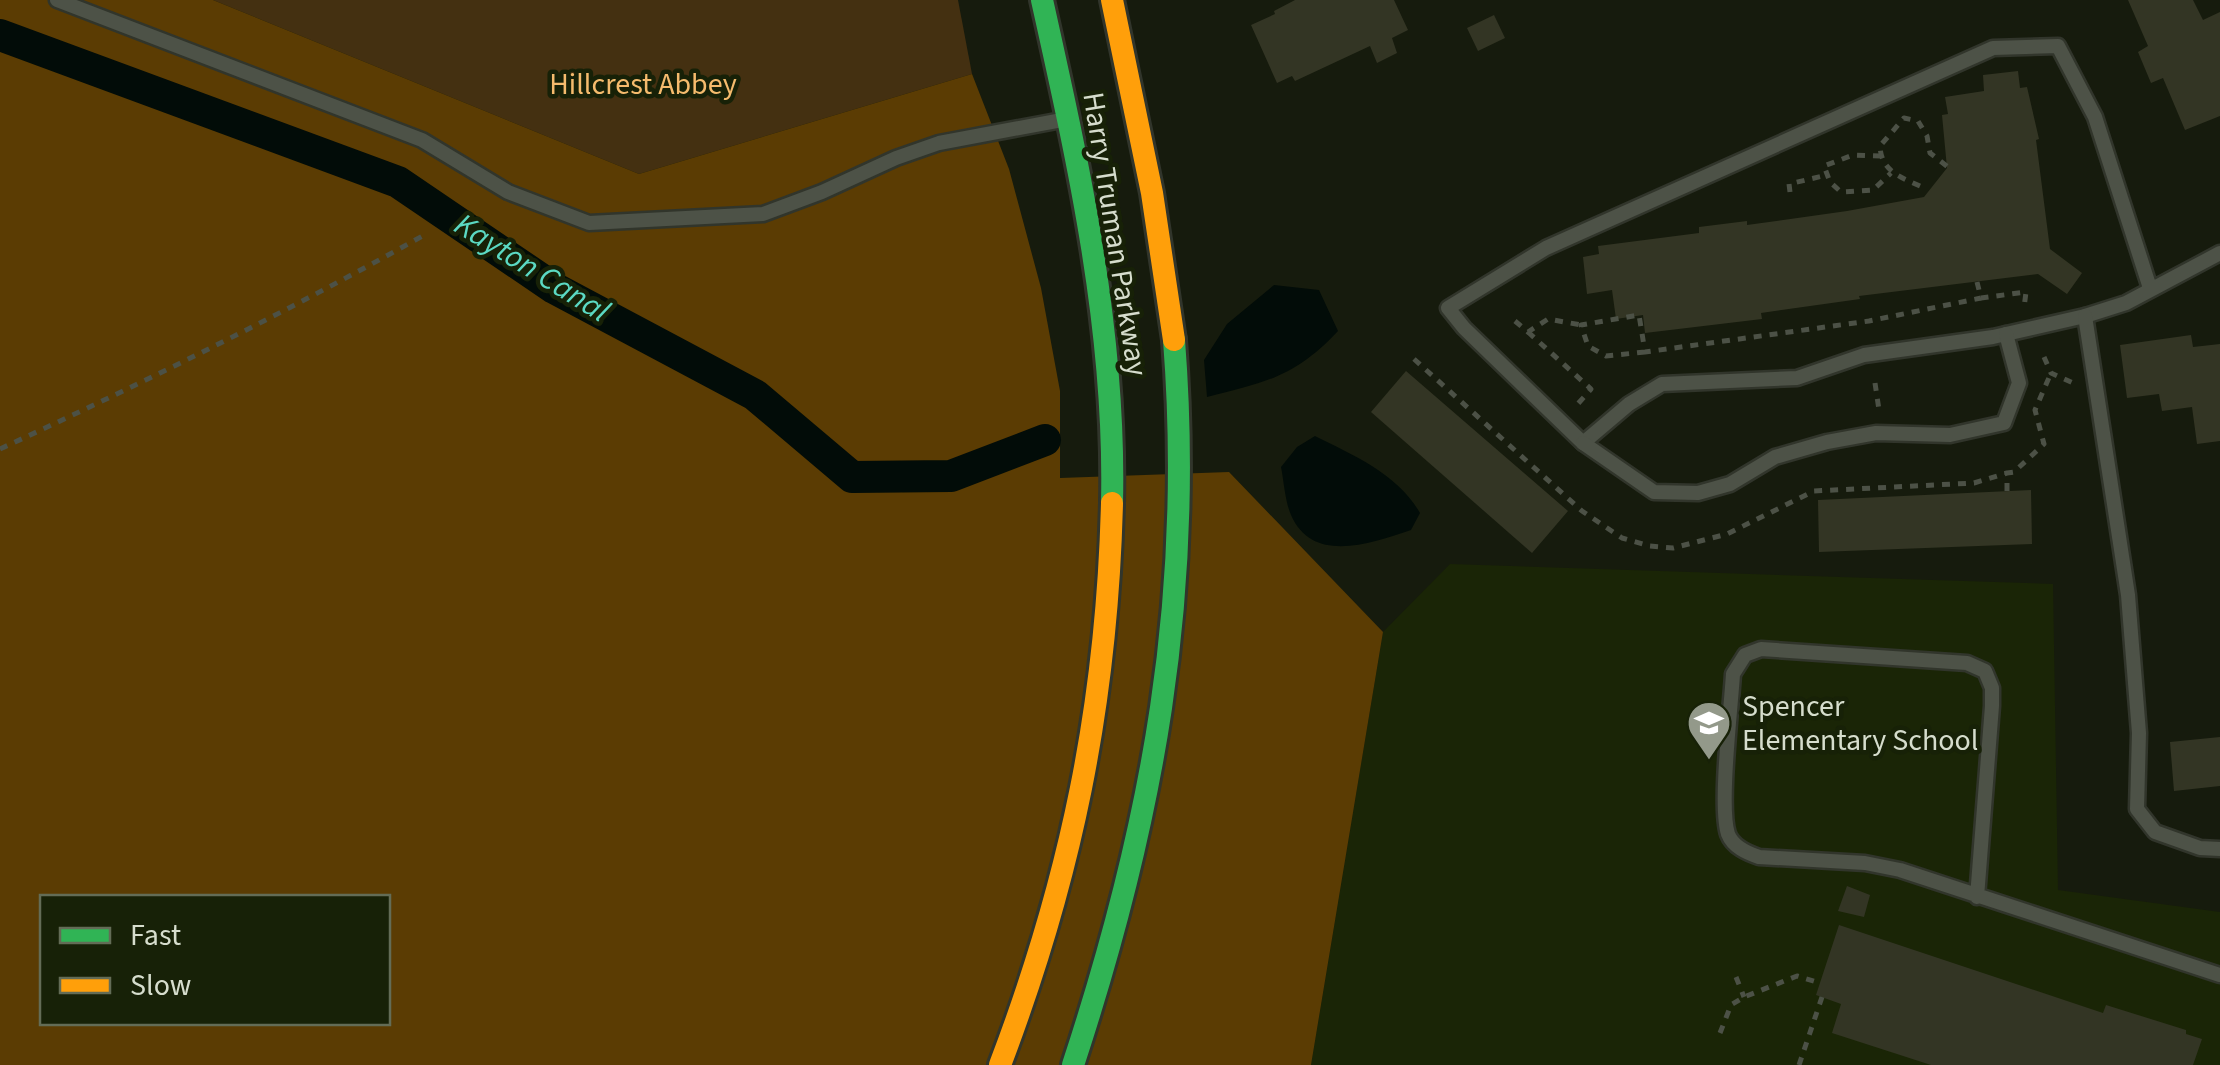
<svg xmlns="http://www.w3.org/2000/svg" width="2220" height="1065" font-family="'Source Sans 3',sans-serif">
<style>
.built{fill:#1a2506}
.green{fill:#443011}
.forest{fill:#5b3c03;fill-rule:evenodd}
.water{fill:#020c08}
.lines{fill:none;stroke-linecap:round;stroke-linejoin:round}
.canal{stroke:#020c08;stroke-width:32}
.building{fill:#333524}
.lane-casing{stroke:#31352b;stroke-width:19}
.fast-casing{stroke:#31352b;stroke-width:28}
.slow-casing{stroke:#31352b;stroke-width:28}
.path{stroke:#4c5146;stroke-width:5;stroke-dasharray:8 8;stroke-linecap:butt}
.lane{stroke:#4d5247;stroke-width:14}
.fast{stroke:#30b455;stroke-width:22}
.slow{stroke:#ff9f0a;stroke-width:22}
.labels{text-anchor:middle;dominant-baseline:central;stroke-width:9;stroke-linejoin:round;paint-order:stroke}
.park-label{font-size:30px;fill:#f5bb6d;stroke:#172107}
.street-label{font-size:30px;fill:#d6ddcd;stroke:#172107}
.poi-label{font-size:30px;fill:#d6ddcd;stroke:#172107;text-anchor:start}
.water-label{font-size:32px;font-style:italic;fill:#5bd9c3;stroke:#172107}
</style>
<rect width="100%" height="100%" fill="#161b0d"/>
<polygon class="built" points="1450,564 2053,584 2058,890 2220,912 2220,1065 1311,1065 1383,632"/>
<polygon class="green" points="213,0 958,0 972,74 639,174"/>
<path class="forest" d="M0,0H213L639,174L972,74L1009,169L1041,288L1060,391V478L1229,472L1383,632L1311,1065H0ZM42,898H388V1022H42Z"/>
<g class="water">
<path d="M1274,285L1319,290L1338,331C1295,377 1266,382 1207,397L1204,360L1227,324Z"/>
<path d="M1315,436C1353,455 1398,474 1420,513L1411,530C1371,543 1313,565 1291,515C1285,501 1284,482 1281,467L1297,447Z"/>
</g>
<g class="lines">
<polyline class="canal" points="0,35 398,182 554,288 755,395 852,477 951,476 1045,440"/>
</g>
<g class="building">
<polygon points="1295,0 1394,0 1408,30 1392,38 1397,53 1377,63 1370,46 1295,81 1292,76 1277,83 1251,25 1275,14 1274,11"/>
<polygon points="2128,0 2193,0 2203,20 2220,12 2220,116 2185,130 2163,78 2151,83 2138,52 2148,46"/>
<polygon points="1494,15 1505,38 1478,51 1467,28"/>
<polygon points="2018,71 2020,88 2027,87 2039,139 2036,140 2050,249 2082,273 2067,294 2038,274 1859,296 1860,299 1761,313 1762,319 1645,333 1643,315 1616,319 1612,290 1587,294 1583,257 1599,254 1598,246 1699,233 1699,227 1747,221 1747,225 1847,211 1924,197 1947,168 1942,115 1948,114 1945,97 1984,91 1983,75"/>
<polygon points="2191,335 2193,347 2220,344 2220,441 2197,444 2192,407 2162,411 2159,394 2127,398 2120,345"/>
<polygon points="1406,371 1568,511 1532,553 1371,412"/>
<polygon points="2031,490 2032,544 1819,552 1818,500"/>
<polygon points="2220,737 2220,786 2174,791 2170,742"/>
<polygon points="1847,886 1870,895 1864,917 1838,911"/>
<polygon points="1839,925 2103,1013 2106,1005 2186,1030 2186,1034 2202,1039 2193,1065 1931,1065 1832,1033 1841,1004 1816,995"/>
</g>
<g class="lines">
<defs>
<g id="lane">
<polyline points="57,0 422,140 508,192 589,223 763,214 822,192 896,158 939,143 1062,120"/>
<polyline points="2150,288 2095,117 2058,46 1993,48 1546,248 1448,308 1464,328 1583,443 1629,404 1662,384 1797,378 1864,355 1993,337 2085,316 2126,303 2220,253"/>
<polyline points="2085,316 2128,595 2139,733 2137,809 2155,832 2200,848 2220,849"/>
<polyline points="1583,443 1654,492 1698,493 1730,484 1775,457 1827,442 1876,433 1950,435 2004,423 2019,383 2006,334"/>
<path d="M1977,897L1992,706V688L1985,671L1967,663L1761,649L1745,655L1733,674C1731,708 1719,807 1728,834C1733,847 1747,853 1759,857L1865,863L1900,870L2220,975"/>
</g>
<g id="fast">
<path d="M1042,0C1079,166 1116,332 1112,503"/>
<path d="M1073,1065C1153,822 1194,597 1174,340"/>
</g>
<g id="slow">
<polyline points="1112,0 1152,193 1174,340"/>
<path d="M1000,1065C1071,878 1107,704 1112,503"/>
</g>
</defs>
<use href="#lane" class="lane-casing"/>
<use href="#fast" class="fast-casing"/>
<use href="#slow" class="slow-casing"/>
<g class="path">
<polyline points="1881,156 1853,155 1824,166 1830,182 1841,192 1873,190 1891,173"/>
<path d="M1920,186C1900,177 1881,171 1880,146L1904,118L1918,121L1927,136L1930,153L1948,167"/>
<polyline points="1790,192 1789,184 1827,175"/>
<polyline points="1977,282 1981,298 2026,292 2024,308"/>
<polyline points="1515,321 1528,332 1548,319 1581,325"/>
<polyline points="1528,332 1591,389 1576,406"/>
<polyline points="1645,352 1606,356 1588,346 1581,325 1639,315 1645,352 1869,321 1981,298"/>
<polyline points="2044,357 2051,373 2073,383"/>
<polyline points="1414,359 1582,511 1622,538 1650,546 1673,548 1727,534 1814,491 1974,483 2007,473"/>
<polyline points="1875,383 1879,410"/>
<path d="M0,449C145,382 287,312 426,234"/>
<polyline points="2007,491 2007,473 2014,472 2044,444 2035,410 2051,373"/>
<polyline points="1736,977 1744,997"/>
<polyline points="1720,1033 1731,1005 1744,997 1797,976 1820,983"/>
<polyline points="1799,1065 1822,997"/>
</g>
<use href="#lane" class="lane"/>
<use href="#fast" class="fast"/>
<use href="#slow" class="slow"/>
</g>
<defs>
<symbol id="school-pin" viewBox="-11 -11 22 30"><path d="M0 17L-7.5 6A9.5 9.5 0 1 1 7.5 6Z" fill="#93998a" stroke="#172107"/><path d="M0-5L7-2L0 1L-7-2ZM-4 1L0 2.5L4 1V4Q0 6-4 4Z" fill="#fff"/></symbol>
</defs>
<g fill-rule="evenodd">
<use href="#school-pin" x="1684" y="698" width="50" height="68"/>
</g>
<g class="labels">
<g class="park-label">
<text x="643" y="84">Hillcrest Abbey</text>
</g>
<g class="street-label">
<text transform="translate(1115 234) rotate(81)">Harry Truman Parkway</text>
</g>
<g class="poi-label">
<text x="1742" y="706">Spencer<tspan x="1742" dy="34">Elementary School</tspan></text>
</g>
<g class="water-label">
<text transform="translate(532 268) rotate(32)">Kayton Canal</text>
</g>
</g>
<rect x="40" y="895" width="350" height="130" fill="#172107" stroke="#636c56" stroke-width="2.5"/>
<rect x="60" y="928" width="50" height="15" fill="#30b455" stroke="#636c56" stroke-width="2.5"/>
<text x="130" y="945" font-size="30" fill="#d6ddcd">Fast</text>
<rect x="60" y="978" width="50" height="15" fill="#ff9f0a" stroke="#636c56" stroke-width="2.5"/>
<text x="130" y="995" font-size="30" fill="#d6ddcd">Slow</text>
</svg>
